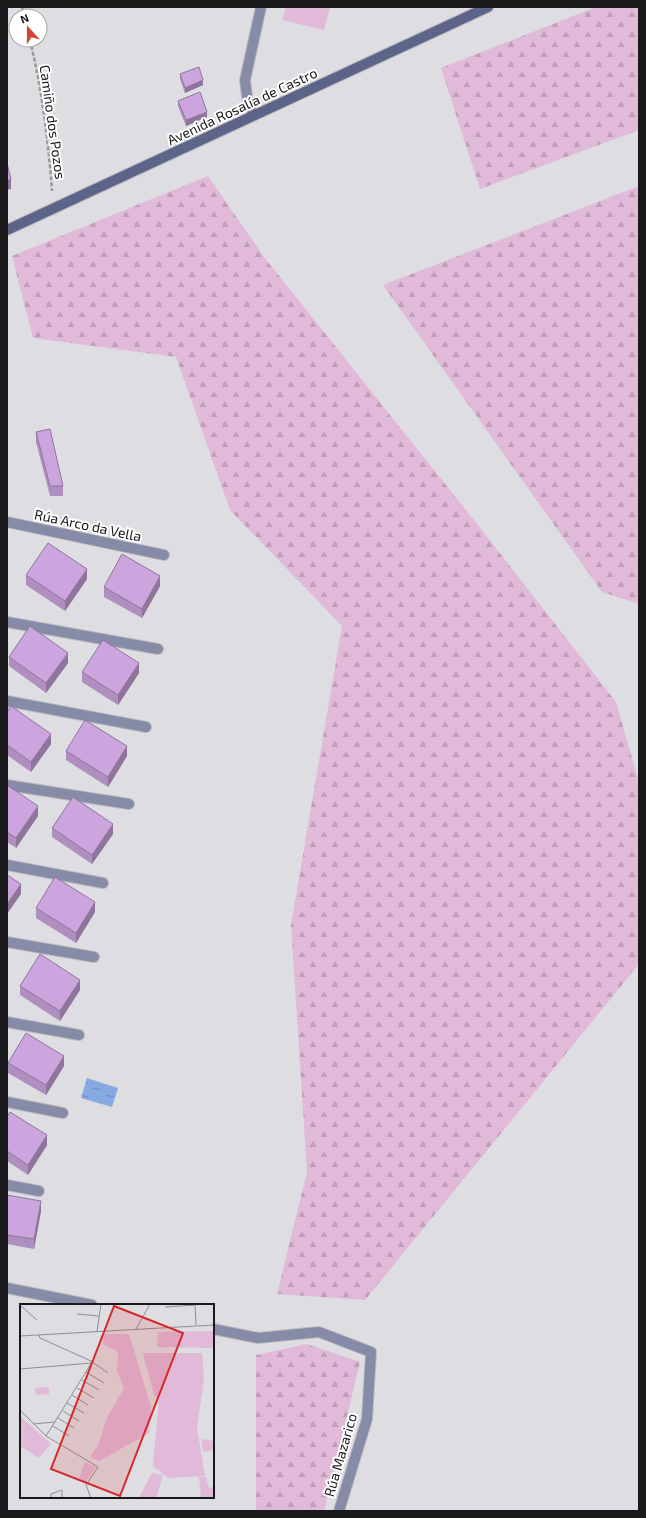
<svg xmlns="http://www.w3.org/2000/svg" width="646" height="1518" font-family="'Exo 2',sans-serif">
<style>
.forest{fill:url(#forest-firs)}
.pitch{fill:#e1b9d9}
.water{fill:url(#water-ripples)}
.lines{fill:none;stroke-linecap:round;stroke-linejoin:round}
.lane-casing{stroke:#bbbabe;stroke-width:12}
.street-casing{stroke:#bbbabe;stroke-width:12}
.secondary-casing{stroke:#bbbabe;stroke-width:12}
.path{stroke:#99989c;stroke-width:2.5;stroke-dasharray:4 2;stroke-linecap:butt}
.lane{stroke:#868ba7;stroke-width:10}
.street{stroke:#868ba7;stroke-width:10}
.secondary{stroke:#5d648a;stroke-width:10}
.wall{fill:#af8ec0}
.shaded-wall{fill:#8f749c}
.building{fill:#cca5df;stroke:#8f749c}
.labels{text-anchor:middle;dominant-baseline:central;stroke-width:4;stroke-linejoin:round;paint-order:stroke}
.street-label{font-size:14px;fill:#19191b;stroke:#fff}
.inset-road{fill:none;stroke:#8f8f92;stroke-width:1}
.view{fill:#d62828;fill-opacity:0.15;stroke:#d62828;stroke-width:2}
.inset-edge{fill:none;stroke:#19191b;stroke-width:2}
</style>
<defs>
<pattern id="forest-firs" width="22" height="20" patternUnits="userSpaceOnUse"><rect width="22" height="20" fill="#e1b9d9"/><path d="M5 1l3.5 6h-7zM16 11l3.5 6h-7z" fill="#c09eba"/></pattern>
<pattern id="water-ripples" width="26" height="14" patternUnits="userSpaceOnUse"><rect width="26" height="14" fill="#85aae2"/><path d="M2 4q2-2 4 0t4 0M15 11q2-2 4 0t4 0" fill="none" stroke="#6c8ab6"/></pattern>
</defs>
<rect width="100%" height="100%" fill="#dedde2"/>
<g class="forest">
<polygon points="596,7 639,7 639,130 480,189 441,68"/>
<polygon points="208,176 264,257 473,519 616,702 639,782 639,964 365,1300 277,1294 307,1172 291,925 342,626 230,510 176,357 33,338 12,256"/>
<polygon points="639,186 639,604 602,592 383,285"/>
<polygon points="307,1344 360,1362 324,1511 256,1511 256,1355"/>
</g>
<polygon class="pitch" points="286,7 330,7 324,30 282,20"/>
<polygon class="water" points="87,1078 118,1088 112,1107 81,1098"/>
<g class="lines">
<defs>
<g id="lane">
<polyline points="7,622 158,649"/>
<polyline points="7,701 146,727"/>
<polyline points="7,785 129,804"/>
<polyline points="7,865 103,883"/>
<polyline points="7,942 94,957"/>
<polyline points="7,1022 79,1035"/>
<polyline points="7,1102 63,1113"/>
<polyline points="7,1185 39,1191"/>
</g>
<g id="street">
<polyline points="254,115 248,104 245,80 261,7"/>
<polyline points="7,522 164,555"/>
<polyline points="7,1288 92,1305"/>
<polyline points="213,1329 258,1338 319,1332 371,1352 367,1419 339,1511"/>
</g>
<polyline id="secondary" points="7,230 488,7"/>
</defs>
<use href="#lane" class="lane-casing"/>
<use href="#street" class="street-casing"/>
<use href="#secondary" class="secondary-casing"/>
<g class="path">
<polyline points="22,7 24,16"/>
<path d="M30,40C42,90 48,140 52,191"/>
</g>
<use href="#lane" class="lane"/>
<use href="#street" class="street"/>
<use href="#secondary" class="secondary"/>
</g>
<g class="wall">
<polygon points="180,74 203,85 185,93 180,79"/>
<polygon points="178,101 207,117 186,126 178,106"/>
<polygon points="36,432 63,486 63,496 50,496 36,442"/>
<polygon points="26,575 87,579 65,611 26,585"/>
<polygon points="160,586 142,618 104,597 104,587"/>
<polygon points="9,657 68,663 46,693 9,666"/>
<polygon points="82,672 139,673 118,705 82,682"/>
<polygon points="7,712 51,744 31,772 7,755"/>
<polygon points="66,751 127,756 108,787 66,760"/>
<polygon points="7,785 38,816 16,848 7,842"/>
<polygon points="52,828 113,834 92,864 52,837"/>
<polygon points="36,908 95,912 76,943 36,918"/>
<polygon points="20,986 80,990 60,1021 20,995"/>
<polygon points="8,1063 64,1066 46,1095 8,1073"/>
<polygon points="7,1117 47,1145 28,1175 7,1161"/>
<polygon points="7,1195 41,1211 34,1249 7,1244"/>
<polygon points="213,1391 214,1400 214,1410 213,1410"/>
</g>
<g class="shaded-wall">
<polygon points="203,80 203,85 185,93 185,88"/>
<polygon points="207,112 207,117 186,126 186,120"/>
<polygon points="11,179 11,189 7,190 7,181"/>
<polygon points="87,569 87,579 65,611 65,601"/>
<polygon points="160,576 160,586 142,618 142,609"/>
<polygon points="68,653 68,663 46,693 46,683"/>
<polygon points="139,663 139,673 118,705 118,695"/>
<polygon points="51,734 51,744 31,772 31,762"/>
<polygon points="127,746 127,756 108,787 108,777"/>
<polygon points="38,806 38,816 16,848 16,838"/>
<polygon points="113,824 113,834 92,864 92,855"/>
<polygon points="21,884 21,894 7,914 7,904"/>
<polygon points="95,902 95,912 76,943 76,933"/>
<polygon points="80,980 80,990 60,1021 60,1011"/>
<polygon points="64,1056 64,1066 46,1095 46,1085"/>
<polygon points="47,1135 47,1145 28,1175 28,1165"/>
<polygon points="41,1201 41,1211 34,1249 34,1239"/>
</g>
<g class="building">
<polygon points="199,67 203,80 185,88 180,74"/>
<polygon points="200,92 207,112 186,120 178,101"/>
<polygon points="7,163 11,179 7,181"/>
<polygon points="50,429 63,486 50,486 36,432"/>
<polygon points="48,543 87,569 65,601 26,575"/>
<polygon points="122,554 160,576 142,609 104,587"/>
<polygon points="30,626 68,653 46,683 9,657"/>
<polygon points="103,640 139,663 118,695 82,672"/>
<polygon points="11,706 51,734 31,762 7,745 7,712"/>
<polygon points="85,720 127,746 108,777 66,751"/>
<polygon points="7,785 38,806 16,838 7,832"/>
<polygon points="73,797 113,824 92,855 52,828"/>
<polygon points="7,875 21,884 7,904"/>
<polygon points="55,877 95,902 76,933 36,908"/>
<polygon points="40,954 80,980 60,1011 20,986"/>
<polygon points="26,1033 64,1056 46,1085 8,1063"/>
<polygon points="10,1112 47,1135 28,1165 7,1151 7,1117"/>
<polygon points="7,1195 41,1201 34,1239 7,1235"/>
<polygon points="213,1391 214,1400 213,1400"/>
</g>
<g class="labels">
<g class="street-label">
<text transform="translate(242 106) rotate(-25)">Avenida Rosalía de Castro</text>
<text transform="translate(53 122) rotate(82)">Camiño dos Pozos</text>
<text transform="translate(88 525) rotate(12)">Rúa Arco da Vella</text>
<text transform="translate(340 1455) rotate(-74)">Rúa Mazarico</text>
</g>
</g>
<g transform="translate(20 1304)">
<rect width="194" height="194" fill="#dedde2"/>
<path d="M194,27V44L137,43L138,28ZM84,30H109L131,103L129,129L79,157L70,153L78,141L87,114L104,84L97,67L98,48L83,40ZM123,49H182L184,75L177,124L185,172L148,174L133,162L139,95L134,91ZM0,112L31,140L19,154L0,142ZM181,135L194,137V146L183,148ZM65,158L76,163L65,179L59,175ZM132,169L143,171L136,194H119ZM179,173H186L189,185L194,182V194H181Z" fill="#e1b9d9"/>
<path d="M29,83V90L16,91L15,84Z" fill="#e1b9d9"/>
<path class="inset-road" d="M175,0L176,21M0,1L17,16M145,3L175,1M57,10L79,12M116,25L130,0M77,28L81,0M19,31L20,34L71,57L88,69M0,32L194,21M0,65L71,59M66,68L84,79M62,76L79,86M57,84L74,94M52,91L68,101M47,99L64,109M0,106L26,132L78,163L66,181L71,194M43,107L59,117M38,114L54,124M13,120L35,118M33,122L49,132M26,132L72,58M31,194V190L42,186V194"/>
<path class="view" d="M94,2L163,29L100,192L31,165Z"/>
<rect width="194" height="194" class="inset-edge"/>
</g>
<rect width="646" height="1518" fill="none" stroke="#19191b" stroke-width="16"/>
<g transform="translate(28 28) rotate(339)"><circle r="19" fill="#ffffff" stroke="#a3a3a4"/>
<path d="M0-3L7 15L0 10L-7 15Z" fill="#d34539"/>
<text y="-6" font-size="11" font-weight="bold" text-anchor="middle" fill="#19191b">N</text>
</g>
</svg>
